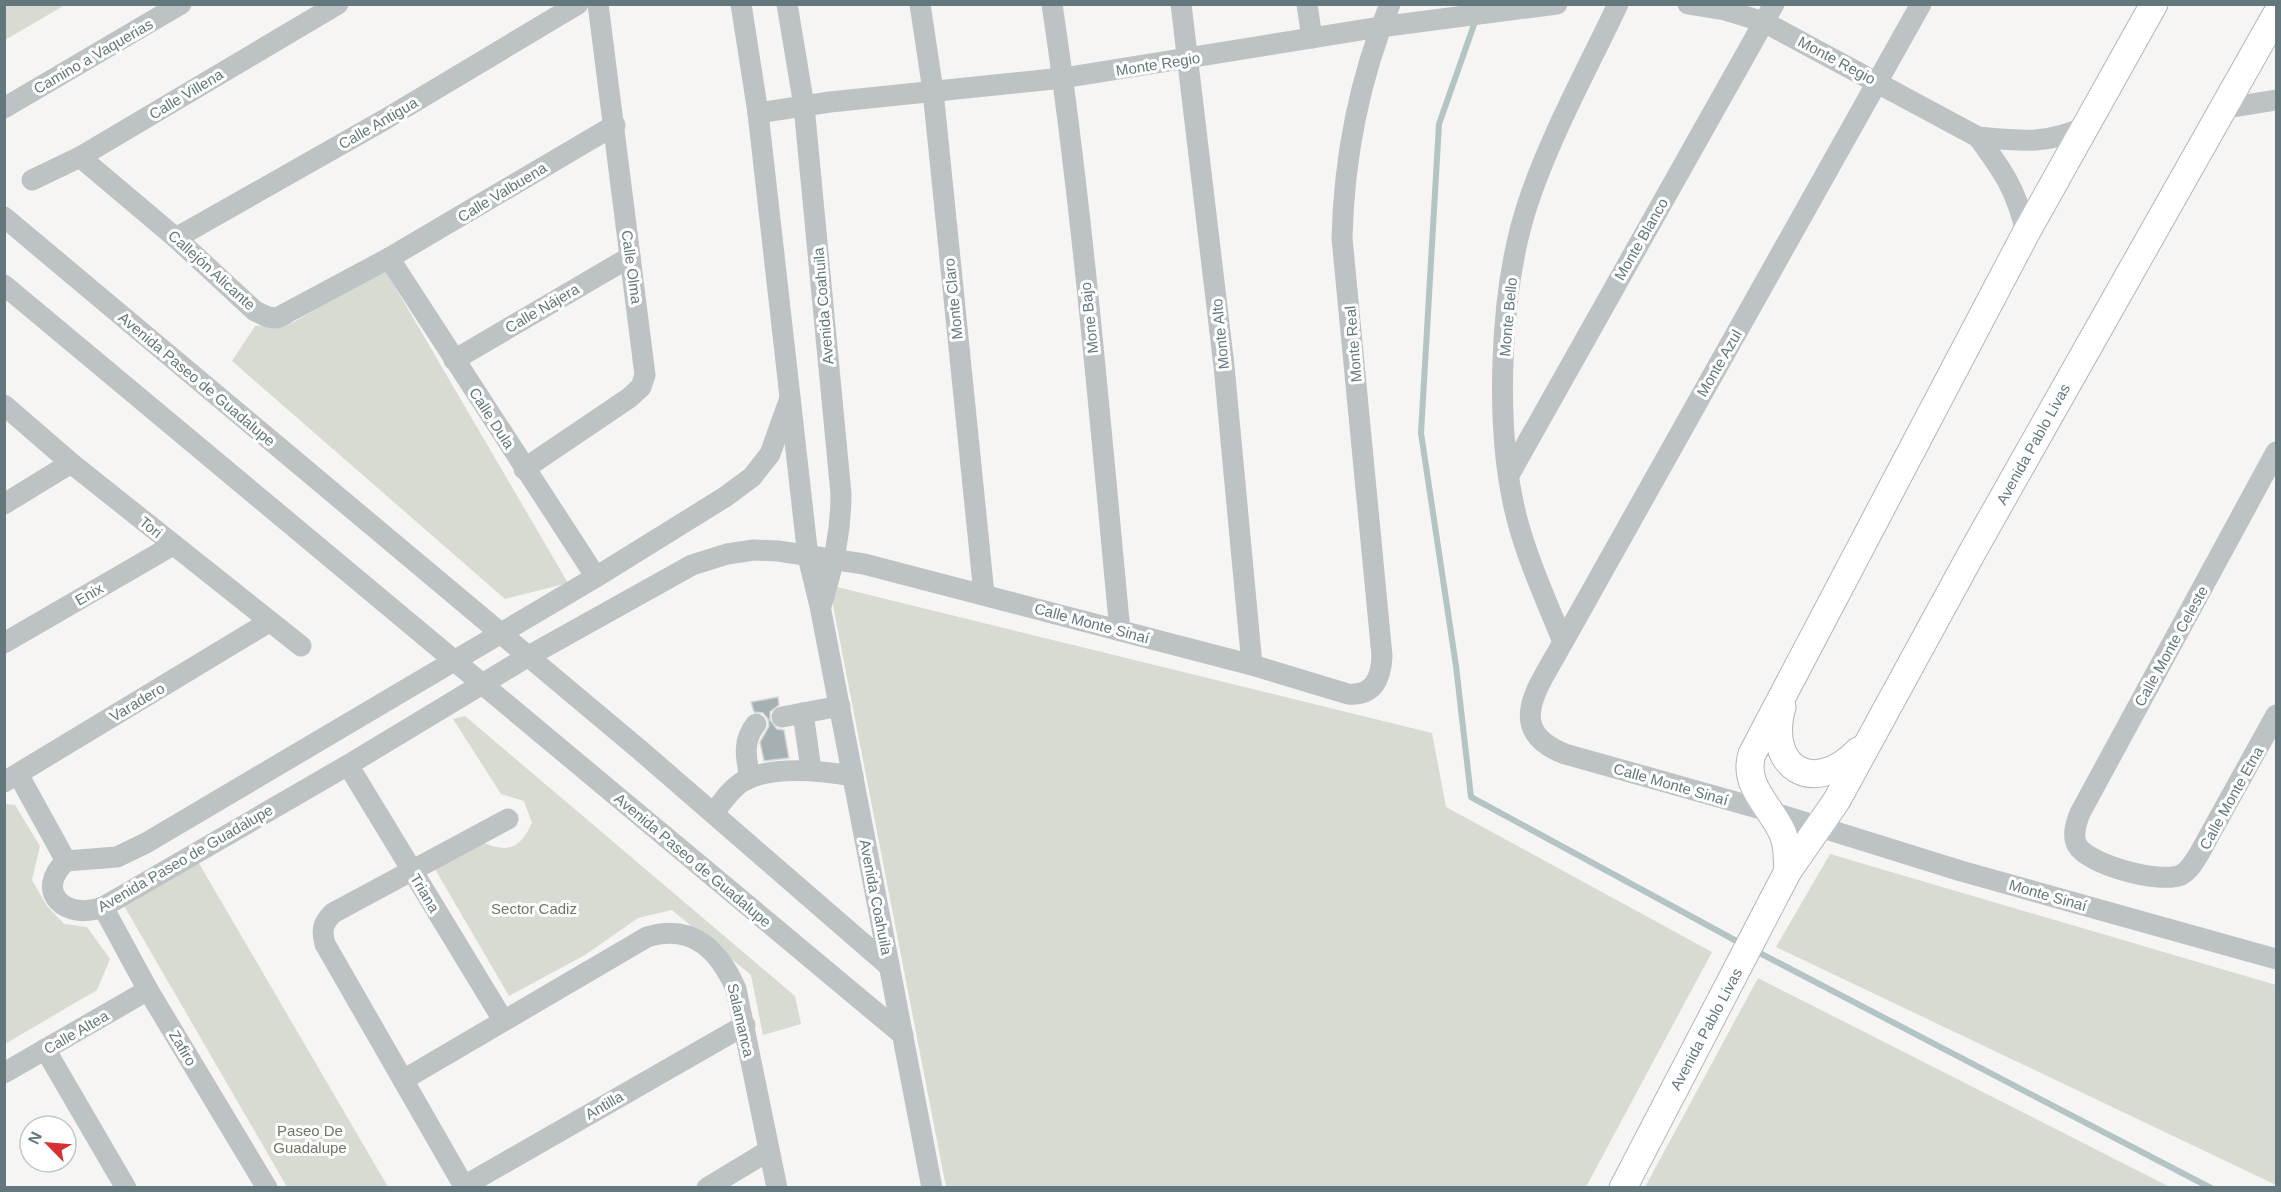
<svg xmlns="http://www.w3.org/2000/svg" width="2281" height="1192" font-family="Arial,sans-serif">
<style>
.green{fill:#d7dbd2}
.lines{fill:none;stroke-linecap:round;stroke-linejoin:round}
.stream{stroke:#b3c4c4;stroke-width:6}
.building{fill:#a5b0b2;stroke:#d7d7d5;stroke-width:1.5}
.major-casing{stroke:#b0b7b9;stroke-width:29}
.minor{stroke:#bdc3c4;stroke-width:21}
.major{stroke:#fff;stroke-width:27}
.labels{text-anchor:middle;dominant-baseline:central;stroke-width:6;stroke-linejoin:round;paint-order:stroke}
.street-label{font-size:15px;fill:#63787c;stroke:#fff}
.park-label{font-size:15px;fill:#6e7a65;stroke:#fff}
</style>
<rect width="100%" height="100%" fill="#f6f5f3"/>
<g class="green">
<polygon points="5,4 65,4 65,5 5,40"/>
<polygon points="384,268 568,583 505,599 232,361 255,326 294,322"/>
<polygon points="829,585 1432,733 1446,807 1712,952 1586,1187 946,1187"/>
<path d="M465,716L795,996L801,1024L763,1035L751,975L672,910L638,918L585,955L509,996L435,869L482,842C509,854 520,848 532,823L524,801L501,794L453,719Z"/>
<polygon points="5,804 15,805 40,846 32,880 47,906 64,924 87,927 110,959 97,990 5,1044"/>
<polygon points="1830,854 2276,985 2276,1185 1776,947"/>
<polygon points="197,860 388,1187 287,1187 123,904"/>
<polygon points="1758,978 2170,1187 1645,1187"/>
</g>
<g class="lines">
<g class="stream">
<polyline points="1476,19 1439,124 1421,433 1456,666 1471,797 1742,944"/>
<polyline points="1754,950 2211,1188"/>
</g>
</g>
<polygon class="building" points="778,697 779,705 770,712 770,720 777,729 784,730 789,758 764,761 760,742 769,726 768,719 763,713 754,712 751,702"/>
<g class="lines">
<defs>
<g id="major">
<path d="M1782,707C1765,768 1814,797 1858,751"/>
<path d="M1788,871C1787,859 1788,845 1783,834C1771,806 1742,786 1752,754L2026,233L2154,4"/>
<polyline points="1623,1188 1788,871 1837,800 1974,549 2276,15"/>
</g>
</defs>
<use href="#major" class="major-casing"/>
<g class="minor">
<polyline points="741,4 758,113 808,557 820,606 932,1188"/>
<path d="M787,4L804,106L841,494C841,534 833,567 821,606"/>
<polyline points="920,4 933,91 984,594"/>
<path d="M1052,4C1083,212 1100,422 1120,631"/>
<polyline points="1181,4 1224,366 1252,665"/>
<polyline points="1307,4 1312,38"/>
<path d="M1688,4L1725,10L1764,22L1978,137C2019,141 2048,145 2086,126"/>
<path d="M1921,4L1563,642C1541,684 1501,729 1565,754L1768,811L1961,871L2276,959"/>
<polyline points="4,108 181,4"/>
<polyline points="2221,109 2276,100"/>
<polyline points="758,113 830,102 1063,78 1380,27 1557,4"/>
<path d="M1978,137C2003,171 2017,191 2026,233"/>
<polyline points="80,157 176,238 255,311 268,317 277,318 389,258 615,125"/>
<polyline points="32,180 80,157 338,4"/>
<polyline points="4,217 640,750 889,966"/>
<polyline points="176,238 384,120 578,4"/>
<polyline points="389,258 596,577"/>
<polyline points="4,285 903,1035"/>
<polyline points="454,360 630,257"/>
<path d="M790,398L770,454L752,477L725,497L596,577L146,843L117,857L66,861C33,892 66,921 103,907L348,765L527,657L692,565L727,554L754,550L778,551L864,564L1252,665L1348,694C1374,696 1381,678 1382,656L1342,238C1344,156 1359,80 1390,4"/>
<polyline points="4,405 71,463 301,646"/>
<path d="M2276,452L2080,813C2076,823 2072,835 2077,845C2088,865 2160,884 2181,875C2189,871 2194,862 2199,854L2276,715"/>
<polyline points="524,469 629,398 641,387 645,375 598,4"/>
<polyline points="1509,475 1774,4"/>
<polyline points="4,504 71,463"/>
<path d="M1563,642C1547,602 1528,561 1517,519C1494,430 1499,290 1528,203C1551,134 1587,70 1618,4"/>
<polyline points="4,643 173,545"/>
<polyline points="803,713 811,770"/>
<polyline points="782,717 840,706"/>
<polyline points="348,765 503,1020"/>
<polyline points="18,774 66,861"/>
<path d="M750,778C746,758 742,741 756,724"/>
<polyline points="4,782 269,622"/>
<path d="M714,813C722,802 731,789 742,782C770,765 823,771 853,776"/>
<polyline points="103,907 148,990 267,1188"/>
<polyline points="45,1049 126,1188"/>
<polyline points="4,1073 148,990"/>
<path d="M403,1080L647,937C692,923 719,950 736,989L777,1188"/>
<polyline points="464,1186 745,1025"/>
<path d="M465,1188L325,944C321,930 323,923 333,913L508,819"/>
<polyline points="707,1188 768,1151"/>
</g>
<use href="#major" class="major"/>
</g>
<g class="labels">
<g class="street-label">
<text transform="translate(93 56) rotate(-30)">Camino a Vaquerias</text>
<text transform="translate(1837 60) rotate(28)">Monte Regio</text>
<text transform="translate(1158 64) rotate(-9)">Monte Regio</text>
<text transform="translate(186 94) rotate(-31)">Calle Villena</text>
<text transform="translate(378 123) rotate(-30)">Calle Antigua</text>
<text transform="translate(502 192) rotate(-31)">Calle Valbuena</text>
<text transform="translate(1641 239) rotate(-60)">Monte Blanco</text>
<text transform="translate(632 267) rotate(82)">Calle Olma</text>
<text transform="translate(212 270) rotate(42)">Callejón Alicante</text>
<text transform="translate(953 299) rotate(-96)">Monte Claro</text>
<text transform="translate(823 306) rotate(-95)">Avenida Coahuila</text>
<text transform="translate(542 308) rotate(-30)">Calle Nájera</text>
<text transform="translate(1508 317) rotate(-85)">Monte Bello</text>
<text transform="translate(1089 318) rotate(-96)">Mone Bajo</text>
<text transform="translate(1220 334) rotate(-96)">Monte Alto</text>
<text transform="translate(1353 344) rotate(-95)">Monte Real</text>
<text transform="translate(1719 363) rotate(-60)">Monte Azul</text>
<text transform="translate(197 379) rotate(40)">Avenida Paseo de Guadalupe</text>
<text transform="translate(492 418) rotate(57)">Calle Dula</text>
<text transform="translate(2033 444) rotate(-61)">Avenida Pablo Livas</text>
<text transform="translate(151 527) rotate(39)">Tori</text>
<text transform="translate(89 594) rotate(-30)">Enix</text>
<text transform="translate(1092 623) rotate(15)">Calle Monte Sinaí</text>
<text transform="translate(2171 646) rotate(-61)">Calle Monte Celeste</text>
<text transform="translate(137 702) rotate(-31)">Varadero</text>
<text transform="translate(1671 784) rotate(16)">Calle Monte Sinaí</text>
<text transform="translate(2231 798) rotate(-61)">Calle Monte Etna</text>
<text transform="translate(185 858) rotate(-30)">Avenida Paseo de Guadalupe</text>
<text transform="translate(693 860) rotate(40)">Avenida Paseo de Guadalupe</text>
<text transform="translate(425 893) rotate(59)">Triana</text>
<text transform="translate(2048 895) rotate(16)">Monte Sinaí</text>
<text transform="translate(876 897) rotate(79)">Avenida Coahuila</text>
<text transform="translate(741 1020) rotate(77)">Salamanca</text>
<text transform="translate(1706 1029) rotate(-62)">Avenida Pablo Livas</text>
<text transform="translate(76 1032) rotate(-30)">Calle Altea</text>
<text transform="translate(183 1048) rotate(59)">Zafiro</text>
<text transform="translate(604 1105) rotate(-30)">Antilla</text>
</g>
<g class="park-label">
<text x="534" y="908">Sector Cadiz</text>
<text x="310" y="1130">Paseo De<tspan x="310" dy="17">Guadalupe</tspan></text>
</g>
</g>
<rect width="2281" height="1192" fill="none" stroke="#63787c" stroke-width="12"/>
<g transform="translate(48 1144) rotate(295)"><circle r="28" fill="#ffffff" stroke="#c1c9cb" stroke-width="1.5"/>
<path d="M0-4.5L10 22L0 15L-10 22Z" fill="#d92f32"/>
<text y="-9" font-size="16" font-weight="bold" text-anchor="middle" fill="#63787c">N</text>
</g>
</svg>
